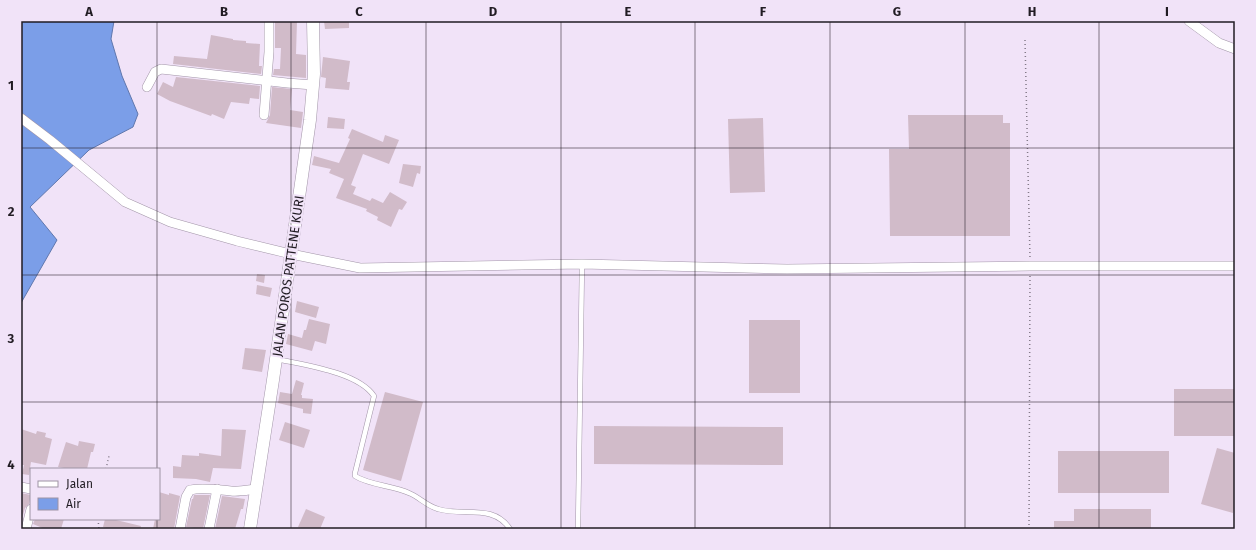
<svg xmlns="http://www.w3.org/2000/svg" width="1256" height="550" font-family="'Fira Sans',sans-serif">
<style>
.water{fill:#7b9ee8;stroke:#6077ad}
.building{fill:#d1bbc9}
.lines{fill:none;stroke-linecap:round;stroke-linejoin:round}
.service-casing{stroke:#a295a8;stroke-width:5.5}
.minor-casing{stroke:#a295a8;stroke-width:10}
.tertiary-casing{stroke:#a295a8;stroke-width:13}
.path{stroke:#837a88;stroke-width:1.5;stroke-dasharray:1 3;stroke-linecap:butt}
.service{stroke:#fff;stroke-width:4.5}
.minor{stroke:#fff;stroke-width:9}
.tertiary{stroke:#fff;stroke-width:12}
.grid{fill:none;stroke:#211c23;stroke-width:1;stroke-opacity:0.55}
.labels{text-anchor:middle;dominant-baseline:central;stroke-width:4;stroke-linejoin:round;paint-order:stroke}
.street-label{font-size:13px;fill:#211c23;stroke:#f1e3f8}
.neatline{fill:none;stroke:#211c23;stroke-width:1.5}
.grid-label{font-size:13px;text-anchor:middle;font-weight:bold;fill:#211c23}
</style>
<rect width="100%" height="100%" fill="#f1e3f8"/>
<polygon class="water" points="21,21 114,21 111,39 122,76 138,114 133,127 89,150 30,207 57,240 21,303"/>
<g class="building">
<polygon points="282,21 297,21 296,54 306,55 306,78 273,75 274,69 280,69 281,48 275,48 275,22"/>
<polygon points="324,21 349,21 349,28 325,29"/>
<polygon points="211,35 233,39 233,40 246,41 246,43 260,44 259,66 262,66 261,74 173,64 174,56 207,59"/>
<polygon points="323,57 350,61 347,82 350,82 349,90 325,88 326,78 321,77"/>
<polygon points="176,77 260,86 259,99 250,98 249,104 231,102 224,119 212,114 211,116 170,101 157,94 163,82 173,87"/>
<polygon points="272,87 292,89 290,110 303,112 301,128 266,123 270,115"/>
<polygon points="908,115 1003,115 1003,123 1010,123 1010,236 890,236 889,149 909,149"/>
<polygon points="328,117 345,119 344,129 327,128"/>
<polygon points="763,118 765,192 730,193 728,119"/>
<polygon points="352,129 383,142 385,135 399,140 389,164 363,154 351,185 356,187 353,194 370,201 372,198 383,203 390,192 407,202 402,210 399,209 391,227 377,220 378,217 366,211 367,209 336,198 344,179 329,173 331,169 312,165 314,156 339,163 350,139 348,138"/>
<polygon points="403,164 421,166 420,174 417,173 413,187 399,183"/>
<polygon points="257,274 265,275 264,283 256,281"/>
<polygon points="257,285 272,288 270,297 256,294"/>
<polygon points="297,301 319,307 316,318 295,312"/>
<polygon points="309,319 330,324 326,344 315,341 312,351 286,344 288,334 302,338 304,330 306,330"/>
<rect x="749" y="320" width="51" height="73"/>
<polygon points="245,348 266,350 262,372 242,369"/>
<polygon points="296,380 304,383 301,395 302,395 302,398 313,399 311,414 303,413 303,409 278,403 280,392 292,394"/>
<rect x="1174" y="389" width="61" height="47"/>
<polygon points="385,392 423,402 401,481 363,470"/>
<polygon points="285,422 310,430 304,448 279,440"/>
<polygon points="594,426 783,427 783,465 594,464"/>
<polygon points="21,429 36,434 37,431 46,433 45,437 52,439 46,465 31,462 29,475 22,474 24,465 21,465"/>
<polygon points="222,429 246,430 241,469 213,468 210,482 196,479 173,478 173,466 181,467 182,455 199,456 199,453 221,456"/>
<polygon points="79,441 95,444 93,452 91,452 87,469 63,469 64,468 58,467 66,442 78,446"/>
<polygon points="1217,448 1235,453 1235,505 1233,513 1201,504"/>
<rect x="1058" y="451" width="111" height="42"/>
<polygon points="159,492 169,495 169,493 180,496 174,529 153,529 155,519 159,519"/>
<polygon points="21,493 31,495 29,504 25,508 21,522"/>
<polygon points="194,495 210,495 203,529 186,527 192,499 193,499"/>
<polygon points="222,496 245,499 243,509 241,509 235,529 215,529"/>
<polygon points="306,509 325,517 320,529 304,529 298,527"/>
<polygon points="1074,509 1151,509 1151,529 1054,529 1054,521 1074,521"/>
<polygon points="35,519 64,519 61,529 45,529 33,524"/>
<polygon points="105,519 116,519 116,520 141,526 140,529 110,529 103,527"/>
</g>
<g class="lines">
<defs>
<g id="service">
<path d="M277,359C304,365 358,372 374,396L355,473V476C369,485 394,486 409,493C419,497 427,506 438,509C463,517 493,503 510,529"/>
<polyline points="578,529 582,264"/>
</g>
<g id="minor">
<polyline points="1189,21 1219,43 1235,49"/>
<polyline points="147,87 155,72 161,69 287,83 313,85"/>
<polyline points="264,115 269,52 269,21"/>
<polyline points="21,118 50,140 125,202 170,222 237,241 291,254 360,268 582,264 787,269 1030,266 1235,266"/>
<polyline points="21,487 31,489"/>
<polyline points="26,529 31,509"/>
<path d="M180,529L186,497L190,490C203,487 218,490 231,491C239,492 248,490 256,489"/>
<polyline points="209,529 217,489"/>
</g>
<polyline id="tertiary" points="250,529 273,380 310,120 314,74 313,21"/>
</defs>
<use href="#service" class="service-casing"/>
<use href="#minor" class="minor-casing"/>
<use href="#tertiary" class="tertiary-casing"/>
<g class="path">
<polyline points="1025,40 1030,258"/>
<polyline points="106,469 109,456"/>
<polyline points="98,519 99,529"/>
<polyline points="1029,529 1030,276"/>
</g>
<use href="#service" class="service"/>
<use href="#minor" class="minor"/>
<use href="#tertiary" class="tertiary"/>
</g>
<path class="grid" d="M157,21V469M291,21V529M426,21V529M561,21V529M695,21V529M830,21V529M965,21V529M1099,21V529M21,148H1235M21,275H1235M21,402H1235M157,519V529"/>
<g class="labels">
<g class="street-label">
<text transform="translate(288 276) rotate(-82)">JALAN POROS PATTENE KURI</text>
</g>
</g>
<rect width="1256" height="550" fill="none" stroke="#f1e3f8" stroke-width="44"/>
<rect x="30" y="468" width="130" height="52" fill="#f1e3f8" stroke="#9e93a3"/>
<rect x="38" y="481" width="20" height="6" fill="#ffffff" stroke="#9e93a3"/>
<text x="66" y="488" font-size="12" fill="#211c23">Jalan</text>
<rect x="38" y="498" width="20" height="12" fill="#7b9ee8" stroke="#9e93a3"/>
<text x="66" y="508" font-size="12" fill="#211c23">Air</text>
<rect x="22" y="22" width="1212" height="506" class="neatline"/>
<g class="grid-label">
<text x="89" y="16">A</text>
<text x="224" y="16">B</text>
<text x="359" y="16">C</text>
<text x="493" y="16">D</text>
<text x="628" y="16">E</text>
<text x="763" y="16">F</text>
<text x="897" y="16">G</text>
<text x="1032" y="16">H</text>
<text x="1167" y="16">I</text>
<text x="11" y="90">1</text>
<text x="11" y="216">2</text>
<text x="11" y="343">3</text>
<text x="11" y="469">4</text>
</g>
</svg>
